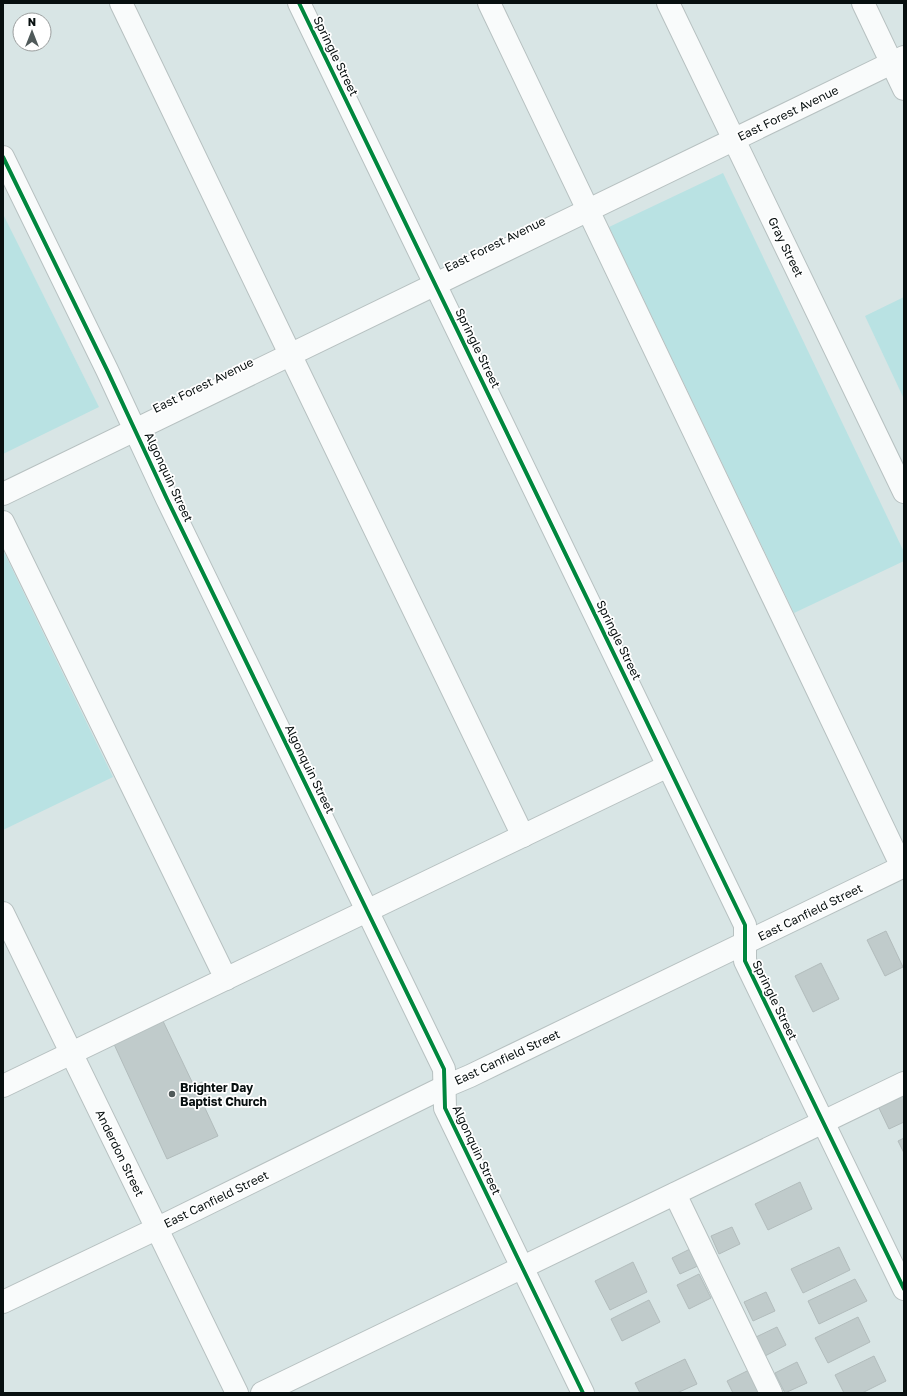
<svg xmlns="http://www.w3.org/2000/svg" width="907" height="1396" font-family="'Golos Text',sans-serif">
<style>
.green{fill:#b9e2e3}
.building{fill:#c0cbcb;stroke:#b2bcbc}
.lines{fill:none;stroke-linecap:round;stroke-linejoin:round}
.minor-casing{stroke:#b7c1c1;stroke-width:24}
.minor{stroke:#f9fbfb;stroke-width:22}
.cycleway-casing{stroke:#fff;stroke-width:6}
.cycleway{stroke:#00873e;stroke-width:4}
.poi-dot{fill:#505a5a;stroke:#fff;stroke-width:1.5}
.labels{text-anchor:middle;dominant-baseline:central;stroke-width:3.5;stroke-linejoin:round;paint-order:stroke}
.street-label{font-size:12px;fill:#070f0f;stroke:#fff}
.poi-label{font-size:12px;font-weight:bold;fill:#070f0f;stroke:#fff;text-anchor:start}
</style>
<rect width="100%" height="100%" fill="#d8e5e5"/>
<g class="green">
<polygon points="723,173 904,552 904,561 794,613 609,227"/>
<polygon points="3,214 99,407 3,454"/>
<polygon points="904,297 904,399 865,316"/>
<polygon points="3,550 113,777 3,830"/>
</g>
<g class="building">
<polygon points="886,931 903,967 885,976 867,940"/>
<polygon points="821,963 839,999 813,1012 795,976"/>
<polygon points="162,1019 194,1086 202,1082 212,1102 204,1106 218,1136 167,1159 113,1042"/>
<polygon points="904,1091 904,1122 889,1129 877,1104"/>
<polygon points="904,1138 904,1153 898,1141"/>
<polygon points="800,1182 812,1209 768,1230 755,1204"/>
<polygon points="732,1227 740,1244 719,1254 711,1236"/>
<polygon points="839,1247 850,1270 803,1293 791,1269"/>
<polygon points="692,1248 700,1265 680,1274 672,1258"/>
<polygon points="633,1262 647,1292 610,1310 595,1281"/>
<polygon points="699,1274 711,1298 689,1309 677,1285"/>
<polygon points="855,1279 867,1301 819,1324 808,1301"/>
<polygon points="766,1292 775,1311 753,1321 744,1302"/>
<polygon points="649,1300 660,1322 622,1341 611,1319"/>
<polygon points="858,1317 870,1342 828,1363 815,1338"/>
<polygon points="777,1327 786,1345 765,1356 756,1337"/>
<polygon points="874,1356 886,1381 862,1393 844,1393 835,1375"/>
<polygon points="685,1359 697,1384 677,1393 640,1393 635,1383"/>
<polygon points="797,1362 807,1383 785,1393 775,1373"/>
<polygon points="749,1370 760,1393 733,1393 727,1381"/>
</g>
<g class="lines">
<defs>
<g id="minor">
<polyline points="121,3 290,354 523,836"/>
<polyline points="299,3 745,925 745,961 904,1289"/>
<polyline points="489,3 902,867"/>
<polyline points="668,3 904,492"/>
<polyline points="863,3 904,89"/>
<polyline points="3,157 107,370 167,499 444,1069 445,1108 583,1393"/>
<polyline points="3,494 904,57"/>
<polyline points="3,522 226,979"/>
<polyline points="3,913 237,1393"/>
<polyline points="3,1086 668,766"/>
<polyline points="675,1194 771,1393"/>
<polyline points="3,1302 156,1229 444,1087 470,1076 904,866"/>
<polyline points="262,1393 904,1083"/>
</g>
</defs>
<use href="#minor" class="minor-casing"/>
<use href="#minor" class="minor"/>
<defs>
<g id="cycleway">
<polyline points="299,3 745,925 745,961 904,1289"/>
<polyline points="3,157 107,370 167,499 444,1069 445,1108 583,1393"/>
</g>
</defs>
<use href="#cycleway" class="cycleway-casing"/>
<use href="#cycleway" class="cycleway"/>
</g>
<circle class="poi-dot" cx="172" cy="1094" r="4"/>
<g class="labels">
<g class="street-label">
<text transform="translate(336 56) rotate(64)">Springle Street</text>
<text transform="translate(788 113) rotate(-26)">East Forest Avenue</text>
<text transform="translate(495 244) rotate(-26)">East Forest Avenue</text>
<text transform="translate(786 247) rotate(64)">Gray Street</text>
<text transform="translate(478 348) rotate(64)">Springle Street</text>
<text transform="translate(203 385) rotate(-26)">East Forest Avenue</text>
<text transform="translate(169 477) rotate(65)">Algonquin Street</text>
<text transform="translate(619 640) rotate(64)">Springle Street</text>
<text transform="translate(310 769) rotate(64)">Algonquin Street</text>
<text transform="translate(810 912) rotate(-26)">East Canfield Street</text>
<text transform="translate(775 1000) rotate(64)">Springle Street</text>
<text transform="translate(507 1057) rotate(-25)">East Canfield Street</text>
<text transform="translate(477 1150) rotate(65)">Algonquin Street</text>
<text transform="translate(120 1153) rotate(64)">Anderdon Street</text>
<text transform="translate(216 1199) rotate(-26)">East Canfield Street</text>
</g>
<g class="poi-label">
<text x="180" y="1087">Brighter Day<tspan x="180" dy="14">Baptist Church</tspan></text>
</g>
</g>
<rect width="907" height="1396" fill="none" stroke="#070f0f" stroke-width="8"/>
<g transform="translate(32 32)"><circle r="19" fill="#ffffff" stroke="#9c9f9f"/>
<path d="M0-3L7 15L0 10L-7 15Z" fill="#505a5a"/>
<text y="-6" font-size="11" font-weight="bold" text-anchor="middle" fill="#070f0f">N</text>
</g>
</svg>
